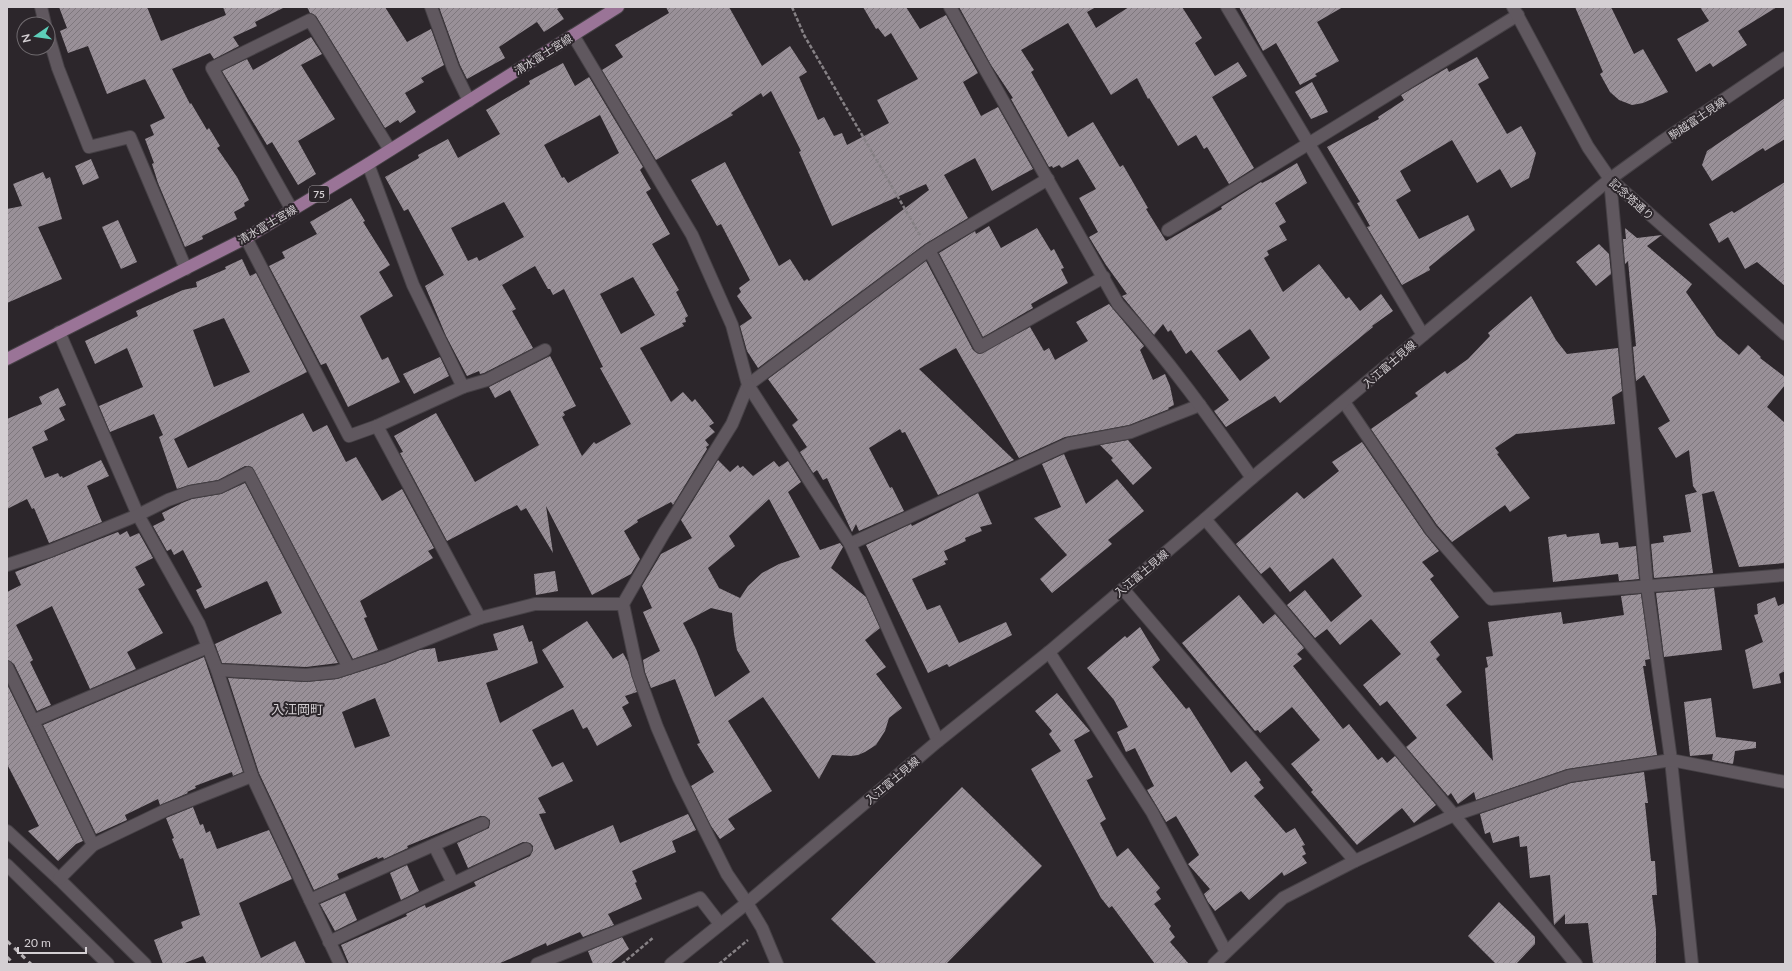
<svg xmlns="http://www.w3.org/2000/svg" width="1792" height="971" font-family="Lato,'Noto Sans JP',sans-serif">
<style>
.building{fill:url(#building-hatch);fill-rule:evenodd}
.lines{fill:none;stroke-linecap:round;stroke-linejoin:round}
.lane-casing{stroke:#464146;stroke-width:14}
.street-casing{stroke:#464146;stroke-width:14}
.secondary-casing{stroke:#464146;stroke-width:14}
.primary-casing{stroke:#464146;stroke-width:14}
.path{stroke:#868185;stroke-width:2.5;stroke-dasharray:4 2;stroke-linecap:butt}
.lane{stroke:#60585f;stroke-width:12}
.street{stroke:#60585f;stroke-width:12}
.secondary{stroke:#60585f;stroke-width:12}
.primary{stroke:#9a7497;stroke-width:12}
.rail{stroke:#b6b1b5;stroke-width:3;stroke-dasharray:5 5;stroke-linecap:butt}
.labels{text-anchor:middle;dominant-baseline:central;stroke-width:4;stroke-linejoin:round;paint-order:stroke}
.shield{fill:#2c262b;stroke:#a29ca1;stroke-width:1}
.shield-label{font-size:10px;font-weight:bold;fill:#d4cfd3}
.street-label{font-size:11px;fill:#d4cfd3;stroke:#2c262b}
.quarter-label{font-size:13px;fill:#d4cfd3;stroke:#2c262b}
</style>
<defs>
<pattern id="building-hatch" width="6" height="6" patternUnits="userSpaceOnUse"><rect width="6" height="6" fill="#999098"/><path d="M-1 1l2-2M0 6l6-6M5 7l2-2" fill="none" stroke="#7e777d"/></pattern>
</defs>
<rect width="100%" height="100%" fill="#2c262b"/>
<g class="building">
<polygon points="59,7 147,7 161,41 226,15 223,7 285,7 255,22 257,26 233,37 239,46 214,59 210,53 172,69 190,104 191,103 207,130 209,128 220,146 217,148 237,177 249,200 244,203 245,206 234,212 237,219 202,236 203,239 185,247 158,183 152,164 154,163 145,139 154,135 150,125 165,118 145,79 107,94 88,46 68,53 60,31 67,28"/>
<polygon points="307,7 385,7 407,42 431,29 444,65 421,78 424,82 405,93 416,112 400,123 398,120 385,128 316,16 310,13"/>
<polygon points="439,7 561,7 557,9 564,19 544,32 537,22 499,47 505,58 467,79 460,65"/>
<polygon points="666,7 729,7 762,66 790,46 807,72 799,77 818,120 824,117 834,136 842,133 847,145 889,123 877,100 918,79 891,33 885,37 878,28 876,29 863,7 906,7 920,29 946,15 978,73 963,82 981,116 998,107 1033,169 992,191 975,158 944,175 968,218 925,244 758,368 747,351 740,326 752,318 737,296 741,292 739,288 750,280 721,224 717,226 691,180 725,162 779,266 790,259 804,281 807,279 809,281 929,190 926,184 832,226 799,152 801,151 771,91 763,97 761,93 731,113 733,115 656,160 602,70 623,57 615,45 669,13"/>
<path d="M959,7H1096L1087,12L1096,28L1129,7H1182L1202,38L1195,43L1215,76L1238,62L1247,76L1212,97L1254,168L1229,184L1207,147L1204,149L1196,135L1178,146L1149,98L1148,99L1137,78L1111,95L1068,23L1021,50L1034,70L1031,72L1068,137L1093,122L1120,167L1123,165L1148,208L1146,209L1166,241L1222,209L1221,207L1261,182L1262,183L1270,179L1297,163L1307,183L1275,203L1286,222L1279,226L1287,240L1267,251L1269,255L1264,258L1283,292L1319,264L1346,299L1349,297L1360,311L1381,294L1393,311L1372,326L1373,327L1280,403L1275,396L1226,427L1214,411L1229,400L1191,350L1186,354L1171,330L1168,332L1163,324L1154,335L1122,296L1127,294L1106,265L1089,237L1098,232L1079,198L1096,189L1078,159L1062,168L1059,165L1053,168L1052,166L1049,167L1011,99L1013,98L991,65ZM1250,329L1270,358L1240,381L1217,351Z"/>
<polygon points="1239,7 1343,7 1317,22 1339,61 1315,74 1317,76 1300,85 1276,43 1263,51"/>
<polygon points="1575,7 1611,7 1634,54 1643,49 1668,92 1643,103 1632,105 1619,100 1610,92 1600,74 1603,72"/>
<polygon points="1700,7 1777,7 1738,31 1747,45 1713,67 1710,63 1696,72 1677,39 1709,21"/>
<polygon points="311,37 322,54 301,65 335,119 298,141 316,174 298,185 272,142 267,145 222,71 247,59 253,70"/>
<polygon points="1477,57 1489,78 1478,84 1507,134 1521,126 1536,153 1529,178 1511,188 1500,169 1477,183 1452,140 1400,171 1411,191 1396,200 1419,239 1468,215 1475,230 1429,267 1430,270 1402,285 1367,227 1370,226 1357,203 1360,202 1327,147 1379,119 1378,117 1404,100 1401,95 1447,68 1449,72"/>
<path d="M563,63L575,86L589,77L643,167L640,170L651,189L646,192L670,234L652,244L679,290L676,292L688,316L685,318L686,322L682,323L684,326L640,348L671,402L683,392L692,402L695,399L714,423L709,426L715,432L705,440L709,445L706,447L707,449L673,505L671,502L637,520L638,522L624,531L640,559L631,574L592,595L546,506L553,553L526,508L521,511L517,505L447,541L400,453L403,452L394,436L436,413L475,482L539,445L510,390L495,398L489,387L550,356L576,406L563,412L565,415L562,417L582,456L594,442L596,444L631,424L600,368L603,367L564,289L553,295L550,289H548L535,266L502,285L516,309L512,311L533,348L484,373L480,374L479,371L467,376L446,336L425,286L444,275L408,209L404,211L385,177L419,158L418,155L448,139L458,158L500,134L486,110L530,84L529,81ZM600,115L619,153L568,183L564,177L562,178L544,145ZM504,202L524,237L479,261L477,257L468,261L451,228ZM633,277L655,315L621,334L600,294Z"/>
<polygon points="1312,82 1328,112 1311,119 1295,92"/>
<polygon points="1785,98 1785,139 1765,151 1763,148 1712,181 1702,165 1707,151"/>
<polygon points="91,159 99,178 83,185 75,166"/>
<polygon points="43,172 46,179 50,177 62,219 38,227 62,279 7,303 7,209 22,206 13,184"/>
<polygon points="1785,182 1785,286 1757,262 1745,269 1728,237 1719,243 1709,224 1732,211 1734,213"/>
<polygon points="351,198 365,221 363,222 390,265 379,272 393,296 360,316 382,360 388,357 400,382 348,407 326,363 321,365 269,266 285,258 282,252 317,234 310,222"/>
<polygon points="118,220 137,262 121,269 102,227"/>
<polygon points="989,226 1001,248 1037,228 1051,251 1054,249 1064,268 1061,269 1068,283 1031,304 1033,308 983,337 939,253 975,231 976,234"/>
<polygon points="1625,228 1637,238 1662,235 1647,246 1692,284 1686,292 1717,336 1739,355 1748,345 1761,357 1760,358 1785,377 1785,385 1767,407 1785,423 1785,563 1739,567 1714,491 1702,494 1713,573 1654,578 1651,544 1664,542 1663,536 1691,532 1685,495 1697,492 1693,486 1689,450 1676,458 1658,428 1670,421 1644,375 1636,381 1633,347 1636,346 1628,261 1625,264 1623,239 1626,239"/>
<polygon points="1599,244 1609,254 1611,274 1596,286 1576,262"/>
<path d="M242,259L250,276L256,273L307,372L174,439L188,468L303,413L313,432L327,425L346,462L356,457L382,501L402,489L434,548L428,551L433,558L360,601L367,617L364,618L378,650L353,659L252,467L245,466L218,480L189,485L177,489L159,437L163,435L154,414L110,432L99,406L143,387L127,348L95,364L85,341L138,316L136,311L183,290L197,287L196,282L226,269L225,267ZM224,318L250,372L214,387L193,330Z"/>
<polygon points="926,261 973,350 979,354 1030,327 1044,351 1049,348 1055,360 1088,341 1076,322 1109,304 1144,346 1140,350 1153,380 1165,374 1170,386 1174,405 1168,408 1169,409 1129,425 1065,437 1019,458 956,348 919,369 1014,460 938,495 905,432 902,433 900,429 869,448 890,488 892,487 904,511 859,531 856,524 852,532 827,478 823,480 817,470 813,473 800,452 807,447 792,425 798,420 768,379"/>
<polygon points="1531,296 1556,340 1567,354 1618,348 1622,391 1612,397 1615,424 1516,434 1495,448 1499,453 1497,454 1530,498 1510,512 1505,505 1452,542 1437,525 1371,429 1418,396 1415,393 1445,371 1447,374 1468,359 1490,336 1488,333"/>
<polygon points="440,357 449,376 414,394 403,374"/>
<polygon points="58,388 66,405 59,408 65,420 44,431 48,440 32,447 45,478 58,473 60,477 62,476 63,478 101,460 109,476 87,486 102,522 49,543 34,508 32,509 27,499 7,509 7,419 42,404 39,397"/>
<polygon points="1128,440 1152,468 1133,485 1111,460 1113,458 1100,445"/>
<polygon points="1362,442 1425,534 1439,551 1422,562 1434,576 1430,579 1459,617 1430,642 1440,655 1436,659 1462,692 1446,705 1493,761 1485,668 1488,667 1486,657 1493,656 1488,622 1561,612 1563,624 1624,615 1621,596 1641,594 1650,659 1645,660 1646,666 1643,666 1657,755 1567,769 1476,800 1474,792 1458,804 1451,793 1448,796 1406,747 1417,738 1387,701 1380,706 1363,685 1401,654 1371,619 1340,645 1327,629 1315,638 1287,605 1305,590 1331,622 1362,596 1333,558 1290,592 1270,567 1261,574 1236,544 1297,492 1304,499 1339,471 1332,462"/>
<polygon points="1064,454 1086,504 1117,479 1144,511 1108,540 1112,544 1052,593 1040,579 1067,555 1034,518 1061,507 1042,464"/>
<path d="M718,460L730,472L738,465L740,468L743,466L753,476L774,461L779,467L788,461L801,482L788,492L820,550L840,543L843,547L831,568L866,597L880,628L865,640L886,667L876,674L902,708L889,718L885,731L876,745L865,752L858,755L851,756L832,755L819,779L763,697L728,721L772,791L728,819L735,829L720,839L711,826L691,786L714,772L697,744L700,743L675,679L651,688L645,672L643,660L660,651L643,612L652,608L642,586L661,554L692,538L681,520ZM769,499L800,557L779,564L762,573L748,586L740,598L719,588L708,568L735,546L729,536ZM711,608L732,613L734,634L737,650L750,672L715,697L696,649L683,623Z"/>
<polygon points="245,483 338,663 306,667 222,663 215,644 282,613 267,581 205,609 196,590 202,587 183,550 174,555 171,549 167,551 153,526 165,520 162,513 182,503 192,499 221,494"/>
<polygon points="978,493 992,524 980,527 982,531 965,538 966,541 944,551 948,560 944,561 946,564 912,579 927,610 940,605 959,643 1006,622 1012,635 949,667 947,664 928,673 866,545 911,524 912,526"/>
<polygon points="127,531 130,537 139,533 153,558 135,567 145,585 138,589 163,633 127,652 136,669 90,689 52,606 16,625 33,660 30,662 51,705 37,711 14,664 7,660 7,592 21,585 15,572 118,532 120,535"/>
<polygon points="1599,533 1601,544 1618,542 1619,548 1636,546 1639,579 1619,581 1618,574 1553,582 1548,537 1566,534 1567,537"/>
<polygon points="555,571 558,591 536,595 534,574"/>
<polygon points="1714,588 1722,650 1664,657 1656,593"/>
<polygon points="1239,595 1263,624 1275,614 1304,648 1297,654 1302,659 1293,666 1343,729 1349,724 1378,760 1382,757 1387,763 1395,756 1436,805 1414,823 1402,808 1357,845 1311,792 1313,790 1291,764 1320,740 1292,707 1260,733 1258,730 1255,731 1182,643"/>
<polygon points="1775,597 1778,606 1785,603 1785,671 1779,674 1781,683 1753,689 1745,650 1763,642 1754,615 1758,614 1757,604"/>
<path d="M587,621L613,659L623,653L628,662L637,692L625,696L629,703L622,707L632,726L597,746L587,727L583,729L573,709L532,730L552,767L563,762L573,781L538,798L546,813L539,814L555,850L613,825L620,843L688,814L696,830L672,841L676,852L632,871L637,882L635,883L642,899L608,914L614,925L583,937L580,932L547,946L546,943L498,964H349L341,945L407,916L406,914L425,905L426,908L476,886L474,882L530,856L533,850V846L530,843L523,842L468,868L457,843L489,828L490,820L484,816H480L407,846L408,848L384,859L383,857L378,859L377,857L337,874L339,879L314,890L259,773L228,678L306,682L337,679L387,663L420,650L435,648L438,662L498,650L493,634L523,625L529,642L532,641L538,663L486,683L500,723L564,687L542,650ZM375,698L390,736L355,748L342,712Z"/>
<polygon points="1140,627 1160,660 1152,667 1186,709 1189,707 1231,773 1246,761 1261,780 1259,782 1264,788 1254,796 1286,833 1295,828 1305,845 1302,846 1306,854 1302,856 1307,863 1284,876 1282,872 1249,900 1241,891 1215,911 1208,902 1204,894 1210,889 1188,864 1199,855 1176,816 1166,822 1165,820 1147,790 1154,786 1135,748 1126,752 1117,732 1128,727 1114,700 1087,668 1125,636 1127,638"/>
<polygon points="204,657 243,772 233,776 232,772 195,786 196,788 187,792 188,793 160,805 158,799 125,815 127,820 96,834 43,725"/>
<polygon points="7,684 83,841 76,844 58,861 28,831 39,826 7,764"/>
<polygon points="1057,693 1090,731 1074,740 1093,777 1087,780 1086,779 1106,819 1100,823 1117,857 1128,848 1160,888 1156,892 1161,899 1154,904 1171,926 1169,929 1175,937 1170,942 1189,964 1155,964 1112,906 1109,908 1101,898 1031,769 1061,751 1049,734 1052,731 1035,711"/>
<polygon points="1711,698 1716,737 1756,742 1756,748 1735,751 1733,764 1712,760 1713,754 1690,756 1684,702"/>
<polygon points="1644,772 1648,803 1645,803 1651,861 1655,861 1657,895 1652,895 1656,930 1656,964 1593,964 1588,923 1565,924 1565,914 1554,925 1550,875 1530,878 1527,846 1520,847 1519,836 1493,843 1490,832 1485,834 1480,814 1571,783"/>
<polygon points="962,787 1042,866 946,964 877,964 831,919"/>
<polygon points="193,807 200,825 203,824 206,833 210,831 217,849 269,830 292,879 239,903 261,958 295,941 306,964 207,964 203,956 182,964 163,964 154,940 183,928 181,922 200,915 183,858 180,859 172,839 174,838 166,818"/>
<polygon points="407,865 419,891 401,900 390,873"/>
<polygon points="345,893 357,920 335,931 320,904"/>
<polygon points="1499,902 1535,937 1535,944 1516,964 1496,964 1468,936"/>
<polygon points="622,937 629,949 610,964 593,964 588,951"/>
</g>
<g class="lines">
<defs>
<g id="lane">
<polyline points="929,250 980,347 1104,277"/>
<polyline points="748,385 929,250 1048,179"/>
<polyline points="850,544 1068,444 1131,432 1200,405"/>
</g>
<g id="street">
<polyline points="41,7 45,24"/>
<polyline points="431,7 453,68 469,101"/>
<path d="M950,7L1118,304C1168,359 1210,418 1252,478"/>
<polyline points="1227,7 1423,335"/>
<polyline points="48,34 58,68 89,147 130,137 186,269"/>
<polyline points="573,35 692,235 732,325 748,385 732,424 664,533 623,604 638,674 657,727 679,778 727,874 747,903 762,928 777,964"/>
<polyline points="368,164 413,285 463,387"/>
<polyline points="1610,179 1647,586 1671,760 1692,964"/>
<polyline points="292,210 212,68 310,20 390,150"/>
<polyline points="1168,230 1518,15"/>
<polyline points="246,238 349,436 377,426 463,387 487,380 545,350"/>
<polyline points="59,332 138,515 199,624 217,670 252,776 340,964"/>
<polyline points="748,385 850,544 938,741"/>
<polyline points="1344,402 1431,530 1491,599 1785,575"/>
<polyline points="377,426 480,618"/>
<polyline points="1205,519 1454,815 1576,964"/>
<polyline points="7,565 50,551 138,515 168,500 190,492 220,487 248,473 349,668"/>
<polyline points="1123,589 1355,861"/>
<polyline points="1049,652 1152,812 1226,952"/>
<polyline points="7,667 93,845"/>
<polyline points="217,670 306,675 336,672 385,656 480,618 535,604 623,604"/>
<polyline points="33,721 208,647"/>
<polyline points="7,831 59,879 145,964"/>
<polyline points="434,845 453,883"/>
<polyline points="59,879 93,845 166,810 252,776"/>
<polyline points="310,900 483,823"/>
<polyline points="329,942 526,849"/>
<polyline points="537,964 700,898 720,924"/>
<polyline points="1214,964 1283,898 1355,861 1454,815 1569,776 1671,760 1785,782"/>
</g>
<g id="secondary">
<polyline points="1513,7 1588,147 1610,179 1785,334"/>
<polyline points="7,865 108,964"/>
<polyline points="671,964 747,903 938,741 1049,652 1205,519 1252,478 1610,179 1661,142 1785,58"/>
</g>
<polyline id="primary" points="7,359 246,238 368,164 618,7"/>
</defs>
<use href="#lane" class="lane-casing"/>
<use href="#street" class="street-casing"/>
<use href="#secondary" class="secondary-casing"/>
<use href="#primary" class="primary-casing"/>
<g class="path">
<polyline points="792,7 804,35 920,235"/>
<polyline points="622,964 654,937"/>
<polyline points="719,964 748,940"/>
</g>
<use href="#lane" class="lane"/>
<use href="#street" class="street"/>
<use href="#secondary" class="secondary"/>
<use href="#primary" class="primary"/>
<g class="rail">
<polyline points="7,941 31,964"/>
<polyline points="7,957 14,964"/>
</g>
</g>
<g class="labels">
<rect class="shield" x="309" y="186" width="20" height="16" rx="3"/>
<g class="shield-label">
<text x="319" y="194">75</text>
</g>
<g class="street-label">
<text transform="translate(543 54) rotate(-32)">清水富士宮線</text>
<text transform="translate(1697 118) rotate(-34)">駒越富士見線</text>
<text transform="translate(1632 199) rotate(42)">記念塔通り</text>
<text transform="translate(267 224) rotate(-30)">清水富士宮線</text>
<text transform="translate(1389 364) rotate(-41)">入江富士見線</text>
<text transform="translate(1141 573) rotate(-40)">入江富士見線</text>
<text transform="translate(892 780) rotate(-40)">入江富士見線</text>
</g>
<g class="quarter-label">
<text x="297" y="709">入江岡町</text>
</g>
</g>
<rect width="1792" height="971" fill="none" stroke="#d4cfd3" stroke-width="16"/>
<g transform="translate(36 36) rotate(257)"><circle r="19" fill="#2c262b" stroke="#6f6a6e"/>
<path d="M0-3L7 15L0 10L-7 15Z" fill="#5dceb9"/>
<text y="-6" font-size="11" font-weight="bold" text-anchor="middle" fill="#d4cfd3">N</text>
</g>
<path d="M18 947v6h68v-6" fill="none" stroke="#d4cfd3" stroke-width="2"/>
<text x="24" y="947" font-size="12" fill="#d4cfd3" stroke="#2c262b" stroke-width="3" paint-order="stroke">20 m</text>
</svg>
